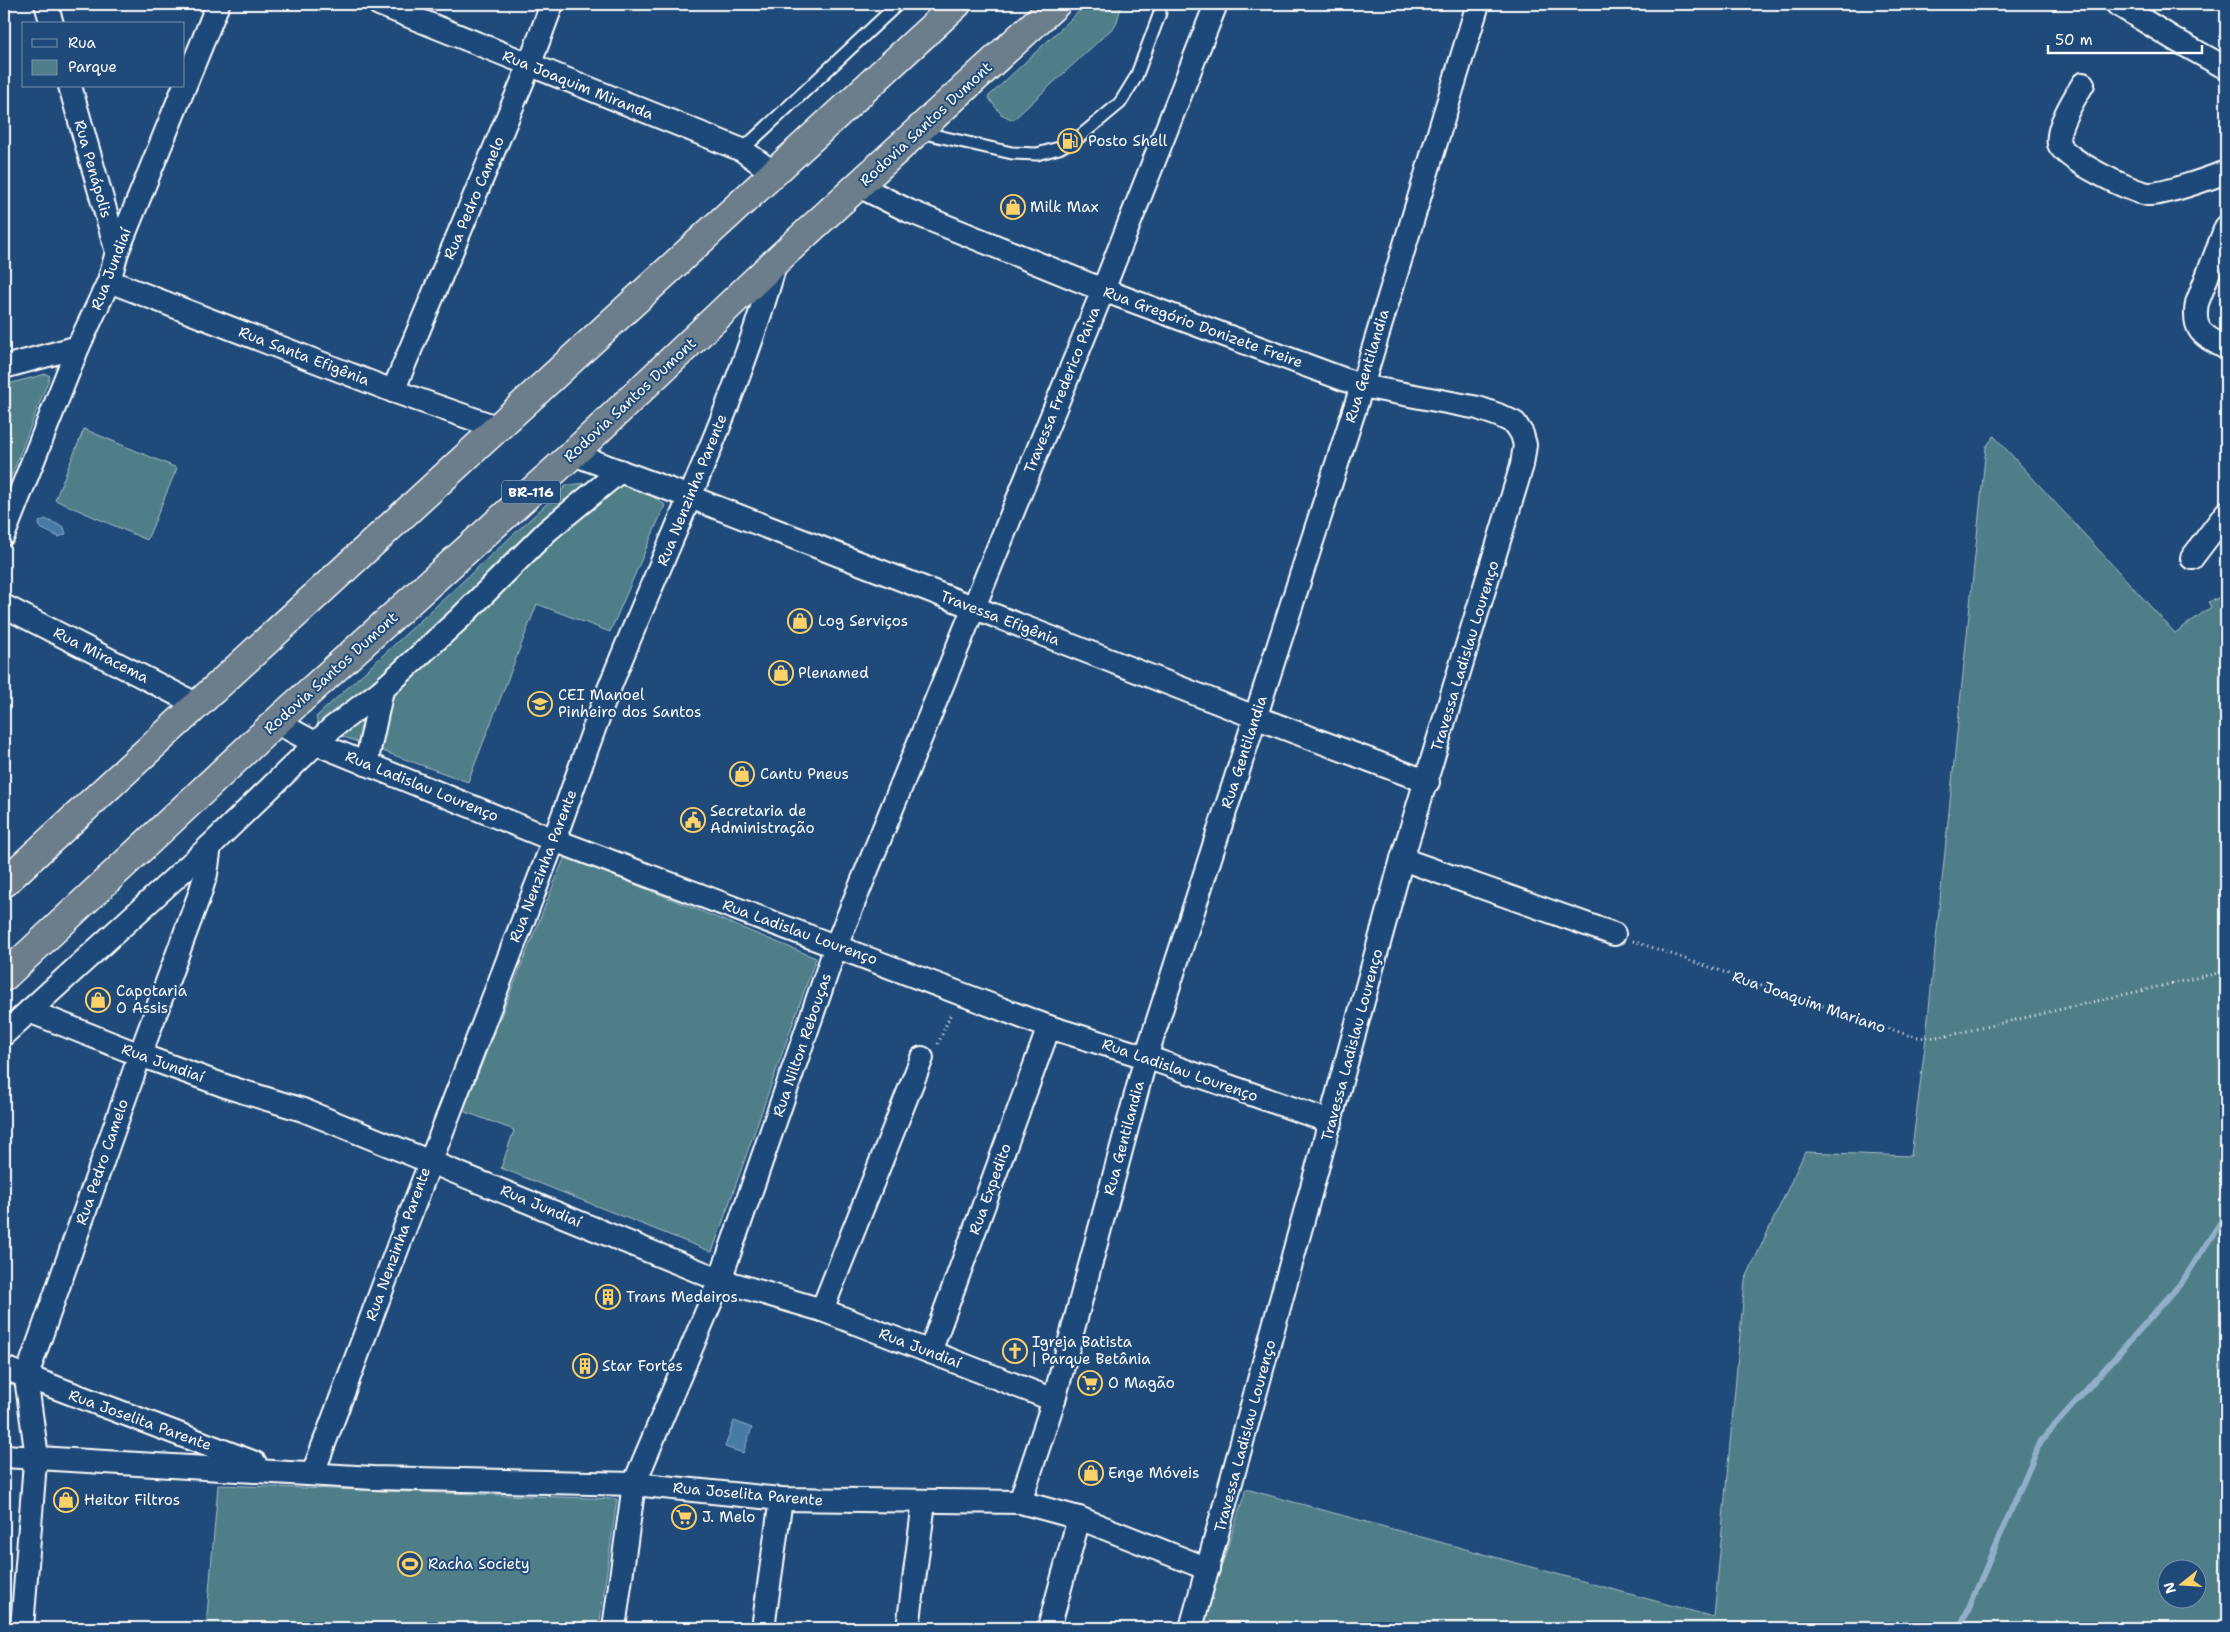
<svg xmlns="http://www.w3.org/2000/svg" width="2230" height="1632" font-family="'Shantell Sans',sans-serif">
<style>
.green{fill:#4f7e89;stroke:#a7bec4;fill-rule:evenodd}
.water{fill:#497aa6;stroke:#92afca}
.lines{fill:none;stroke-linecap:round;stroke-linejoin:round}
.stream{stroke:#92afca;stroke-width:6}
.lane-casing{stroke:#fff;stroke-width:15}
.street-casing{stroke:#fff;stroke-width:26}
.highway-casing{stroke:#fff;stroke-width:31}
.path{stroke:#fff;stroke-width:3;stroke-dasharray:1 4;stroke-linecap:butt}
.lane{stroke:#1f4a7a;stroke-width:11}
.street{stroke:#1f4a7a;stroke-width:22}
.highway{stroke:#6c7d8b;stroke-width:28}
.labels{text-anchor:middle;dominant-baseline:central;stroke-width:4;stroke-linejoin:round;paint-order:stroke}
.shield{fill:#1f4a7a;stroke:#bcc9d7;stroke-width:1}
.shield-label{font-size:14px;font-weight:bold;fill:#fff}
.street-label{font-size:15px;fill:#fff;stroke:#1f4a7a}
.poi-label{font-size:15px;fill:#fff;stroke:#1f4a7a;text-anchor:start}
</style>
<rect width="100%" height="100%" fill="#1f4a7a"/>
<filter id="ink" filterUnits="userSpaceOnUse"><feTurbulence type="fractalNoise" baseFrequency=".02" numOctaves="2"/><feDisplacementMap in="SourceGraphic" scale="10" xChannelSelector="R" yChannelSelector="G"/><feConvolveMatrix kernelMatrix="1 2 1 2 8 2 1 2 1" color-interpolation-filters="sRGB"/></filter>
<g filter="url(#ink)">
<g class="green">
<polygon points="1087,4 1122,4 1116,25 1013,120 1001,114 988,97"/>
<polygon points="46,374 50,376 4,495 4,385"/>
<polygon points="84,429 177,468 147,540 55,500"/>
<path d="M1994,436L2175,633L2211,607L2208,602L2226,595V1628H1202L1246,1489L1714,1617L1745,1280L1805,1152L1911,1156L1926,1038L1986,447ZM2168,1570H2198V1600H2168Z"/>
<polygon points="619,480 638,486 665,505 610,632 537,604 468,782 319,728 316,717 567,485"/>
<polygon points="565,856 816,958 712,1252 501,1168 514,1130 463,1111"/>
<polygon points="218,1485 617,1499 599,1628 206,1628"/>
</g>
<g class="water">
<polygon points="45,519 64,527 66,534 59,537 40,528 39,522"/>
<polygon points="734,1421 752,1428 743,1453 725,1447"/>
</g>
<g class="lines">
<polyline class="stream" points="1960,1628 2041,1441 2182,1282 2226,1214"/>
<defs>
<g id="lane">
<polyline points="920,132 1012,153 1037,154 1059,148 1078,138 1120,103 1136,77 1160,13 1160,4"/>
<polyline points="742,150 898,4"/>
</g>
<g id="street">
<polyline points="46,4 52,24"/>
<polyline points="379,4 742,150 774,173"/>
<polyline points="2117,4 2174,39 2226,68"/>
<path d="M2083,84C2075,97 2055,129 2059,144C2064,159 2132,192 2148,194C2163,195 2210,178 2226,172"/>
<polyline points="70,86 117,252"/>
<polyline points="859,186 909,211 1103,290 1362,386 1478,408 1498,415 1515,423 1522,434 1525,445 1522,465 1402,859 1191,1628"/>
<path d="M2226,227L2197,303C2192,332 2204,336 2226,348"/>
<polyline points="109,281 393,391 499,428"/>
<polyline points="4,367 78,347"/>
<polyline points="393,391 529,66 552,4"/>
<polyline points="573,454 690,497 1255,717 1428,782"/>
<polyline points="4,534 78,347 109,281 117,252 218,4"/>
<polyline points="2192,558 2226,513"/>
<polyline points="4,606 198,705"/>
<polyline points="276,722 315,743 554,840 1049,1027 1146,1057 1331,1122"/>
<polyline points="366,764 382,690"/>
<polyline points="1402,859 1614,934"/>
<polyline points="29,1011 140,1055 231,1088 303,1110 720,1280 822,1310 1054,1400"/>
<polyline points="4,1034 210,846 332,728 382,690 459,619 547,531 620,471"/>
<polyline points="822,1310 922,1058"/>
<polyline points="930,1352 1049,1027"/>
<polyline points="4,1368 255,1463"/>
<polyline points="4,1456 373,1478 634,1484 781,1499 1020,1502 1079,1518 1208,1569"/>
<path d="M313,1473C391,1263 471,1054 552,845C574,788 592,730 615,674C670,537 737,403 776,261"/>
<polyline points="1020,1502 1054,1400 1146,1057 1362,386 1478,4"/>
<polyline points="22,1628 36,1450 26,1378 140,1055 199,896 206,874 210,846"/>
<polyline points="614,1628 634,1484 720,1280 836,946 1103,290 1216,4"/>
<polyline points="763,1628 781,1499"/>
<polyline points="908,1628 924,1502"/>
<polyline points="1049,1628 1079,1518"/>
</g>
<g id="highway">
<polyline points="4,883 957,4"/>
<polyline points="4,977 276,722 573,454 776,261 1056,4"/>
</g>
</defs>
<use href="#lane" class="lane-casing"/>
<use href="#street" class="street-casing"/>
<use href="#highway" class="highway-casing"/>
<g class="path">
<polyline points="1633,941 1911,1036 1926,1038 1946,1036 2226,971"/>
<polyline points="938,1044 951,1013"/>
</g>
<use href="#lane" class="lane"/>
<use href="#street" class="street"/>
<use href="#highway" class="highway"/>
</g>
</g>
<defs>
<symbol id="fuel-ring" viewBox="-11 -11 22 22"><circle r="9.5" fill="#1f4a7a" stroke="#ffd166" stroke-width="1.5"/><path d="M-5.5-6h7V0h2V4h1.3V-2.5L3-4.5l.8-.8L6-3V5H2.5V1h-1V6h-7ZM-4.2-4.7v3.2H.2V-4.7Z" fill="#ffd166"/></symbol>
<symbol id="shop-ring" viewBox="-11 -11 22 22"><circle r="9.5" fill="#1f4a7a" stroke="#ffd166" stroke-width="1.5"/><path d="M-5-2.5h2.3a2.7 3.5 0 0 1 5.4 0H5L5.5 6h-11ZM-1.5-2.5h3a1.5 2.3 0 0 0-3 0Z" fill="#ffd166"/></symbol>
<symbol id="school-ring" viewBox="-11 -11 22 22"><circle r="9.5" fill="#1f4a7a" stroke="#ffd166" stroke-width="1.5"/><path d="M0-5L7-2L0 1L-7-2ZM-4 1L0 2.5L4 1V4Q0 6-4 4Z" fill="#ffd166"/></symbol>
<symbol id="civic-ring" viewBox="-11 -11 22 22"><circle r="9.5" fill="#1f4a7a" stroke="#ffd166" stroke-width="1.5"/><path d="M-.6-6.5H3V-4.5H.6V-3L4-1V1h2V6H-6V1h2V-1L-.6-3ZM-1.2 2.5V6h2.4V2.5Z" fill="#ffd166"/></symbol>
<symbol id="building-ring" viewBox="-11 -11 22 22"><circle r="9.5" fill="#1f4a7a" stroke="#ffd166" stroke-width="1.5"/><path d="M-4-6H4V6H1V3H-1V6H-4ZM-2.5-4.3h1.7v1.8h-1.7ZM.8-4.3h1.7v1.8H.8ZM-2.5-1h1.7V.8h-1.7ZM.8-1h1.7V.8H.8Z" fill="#ffd166"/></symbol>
<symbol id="church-ring" viewBox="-11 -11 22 22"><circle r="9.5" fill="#1f4a7a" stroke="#ffd166" stroke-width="1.5"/><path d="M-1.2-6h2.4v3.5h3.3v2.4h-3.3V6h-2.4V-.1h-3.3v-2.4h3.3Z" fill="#ffd166"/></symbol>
<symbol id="supermarket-ring" viewBox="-11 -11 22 22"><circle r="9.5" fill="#1f4a7a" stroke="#ffd166" stroke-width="1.5"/><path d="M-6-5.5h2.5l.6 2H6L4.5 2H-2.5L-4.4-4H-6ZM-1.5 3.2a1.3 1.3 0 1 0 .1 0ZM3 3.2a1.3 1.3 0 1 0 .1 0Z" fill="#ffd166"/></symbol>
<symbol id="stadium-ring" viewBox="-11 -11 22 22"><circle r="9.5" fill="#1f4a7a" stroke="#ffd166" stroke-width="1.5"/><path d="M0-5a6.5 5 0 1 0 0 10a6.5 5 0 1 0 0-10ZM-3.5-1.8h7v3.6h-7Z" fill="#ffd166"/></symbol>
</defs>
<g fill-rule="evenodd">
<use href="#fuel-ring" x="1056" y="127" width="28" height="28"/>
<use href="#shop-ring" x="999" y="193" width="28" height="28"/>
<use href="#shop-ring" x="786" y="607" width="28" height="28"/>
<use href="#shop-ring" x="767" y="659" width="28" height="28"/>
<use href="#school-ring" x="526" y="690" width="28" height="28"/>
<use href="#shop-ring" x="728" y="760" width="28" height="28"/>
<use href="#civic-ring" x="679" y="806" width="28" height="28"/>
<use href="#shop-ring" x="84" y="986" width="28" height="28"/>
<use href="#building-ring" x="594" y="1283" width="28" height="28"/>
<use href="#church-ring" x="1001" y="1337" width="28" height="28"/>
<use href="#building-ring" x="571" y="1352" width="28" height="28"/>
<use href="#supermarket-ring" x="1076" y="1369" width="28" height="28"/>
<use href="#shop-ring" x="1077" y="1459" width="28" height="28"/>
<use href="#shop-ring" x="52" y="1486" width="28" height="28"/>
<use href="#supermarket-ring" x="670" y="1503" width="28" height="28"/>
<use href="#stadium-ring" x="396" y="1550" width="28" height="28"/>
</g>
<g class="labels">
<rect class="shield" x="502" y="480.5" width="58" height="23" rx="4"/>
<g class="shield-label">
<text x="531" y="492">BR-116</text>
</g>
<g class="street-label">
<text transform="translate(578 85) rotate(22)">Rua Joaquim Miranda</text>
<text transform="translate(926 124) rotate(-43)">Rodovia Santos Dumont</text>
<text transform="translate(93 169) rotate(74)">Rua Penápolis</text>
<text transform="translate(474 198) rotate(-67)">Rua Pedro Camelo</text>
<text transform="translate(111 269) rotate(-69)">Rua Jundiaí</text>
<text transform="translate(1203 327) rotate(20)">Rua Gregório Donizete Freire</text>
<text transform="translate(304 356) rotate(21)">Rua Santa Efigênia</text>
<text transform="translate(1367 366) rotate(-73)">Rua Gentilandia</text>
<text transform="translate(1062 390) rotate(-68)">Travessa Frederico Paiva</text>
<text transform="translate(630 400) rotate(-43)">Rodovia Santos Dumont</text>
<text transform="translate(692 490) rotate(-68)">Rua Nenzinha Parente</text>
<text transform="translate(1000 618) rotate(21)">Travessa Efigênia</text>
<text transform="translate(101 655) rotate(27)">Rua Miracema</text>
<text transform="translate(1465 656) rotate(-73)">Travessa Ladislau Lourenço</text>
<text transform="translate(331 673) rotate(-42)">Rodovia Santos Dumont</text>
<text transform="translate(1244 752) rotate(-72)">Rua Gentilandia</text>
<text transform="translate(422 786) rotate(22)">Rua Ladislau Lourenço</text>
<text transform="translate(543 866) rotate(-69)">Rua Nenzinha Parente</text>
<text transform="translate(800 932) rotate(20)">Rua Ladislau Lourenço</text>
<text transform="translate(1809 1002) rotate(19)">Rua Joaquim Mariano</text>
<text transform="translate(802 1045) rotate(-71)">Rua Nilton Rebouças</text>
<text transform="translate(1352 1045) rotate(-75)">Travessa Ladislau Lourenço</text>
<text transform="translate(163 1063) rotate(20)">Rua Jundiaí</text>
<text transform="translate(1180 1070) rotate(19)">Rua Ladislau Lourenço</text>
<text transform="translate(1124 1138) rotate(-75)">Rua Gentilandia</text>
<text transform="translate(102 1162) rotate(-71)">Rua Pedro Camelo</text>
<text transform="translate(990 1189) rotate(-70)">Rua Expedito</text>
<text transform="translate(541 1206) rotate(23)">Rua Jundiaí</text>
<text transform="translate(398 1244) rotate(-70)">Rua Nenzinha Parente</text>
<text transform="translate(920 1348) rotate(21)">Rua Jundiaí</text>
<text transform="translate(140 1420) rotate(20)">Rua Joselita Parente</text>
<text transform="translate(1245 1436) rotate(-75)">Travessa Ladislau Lourenço</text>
<text transform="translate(748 1494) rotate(5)">Rua Joselita Parente</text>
</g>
<g class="poi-label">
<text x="1088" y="141">Posto Shell</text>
<text x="1030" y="207">Milk Max</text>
<text x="818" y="621">Log Serviços</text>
<text x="798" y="673">Plenamed</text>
<text x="558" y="695">CEI Manoel<tspan x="558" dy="17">Pinheiro dos Santos</tspan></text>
<text x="760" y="774">Cantu Pneus</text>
<text x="710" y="811">Secretaria de<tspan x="710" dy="17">Administração</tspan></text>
<text x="116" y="991">Capotaria<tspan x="116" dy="17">O Assis</tspan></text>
<text x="626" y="1297">Trans Medeiros</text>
<text x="1032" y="1342">Igreja Batista<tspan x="1032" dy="17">| Parque Betânia</tspan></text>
<text x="602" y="1366">Star Fortes</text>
<text x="1108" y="1383">O Magão</text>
<text x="1108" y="1473">Enge Móveis</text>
<text x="84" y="1500">Heitor Filtros</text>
<text x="702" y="1517">J. Melo</text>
<text x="428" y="1564">Racha Society</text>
</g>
</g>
<rect width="2230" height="1632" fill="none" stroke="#1f4a7a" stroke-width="20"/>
<rect x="10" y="10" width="2210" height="1612" fill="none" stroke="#fff" stroke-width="2" filter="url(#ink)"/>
<rect x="22" y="22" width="162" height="65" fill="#1f4a7a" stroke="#7992af"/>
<rect x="32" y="39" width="25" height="8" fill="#1f4a7a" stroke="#7992af"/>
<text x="68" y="48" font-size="15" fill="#ffffff">Rua</text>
<rect x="32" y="60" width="25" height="15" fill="#4f7e89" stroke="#7992af"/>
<text x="68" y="72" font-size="15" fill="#ffffff">Parque</text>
<g transform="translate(2182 1584) rotate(253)"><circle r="24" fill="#1f4a7a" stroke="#7992af"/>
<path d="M0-4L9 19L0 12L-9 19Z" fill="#ffd166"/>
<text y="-8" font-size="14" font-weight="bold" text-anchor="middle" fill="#ffffff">N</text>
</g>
<path d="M2048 45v8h154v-8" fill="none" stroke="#ffffff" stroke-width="2.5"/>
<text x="2055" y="45" font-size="15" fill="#ffffff" stroke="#1f4a7a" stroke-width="4" paint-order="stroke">50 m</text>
</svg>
